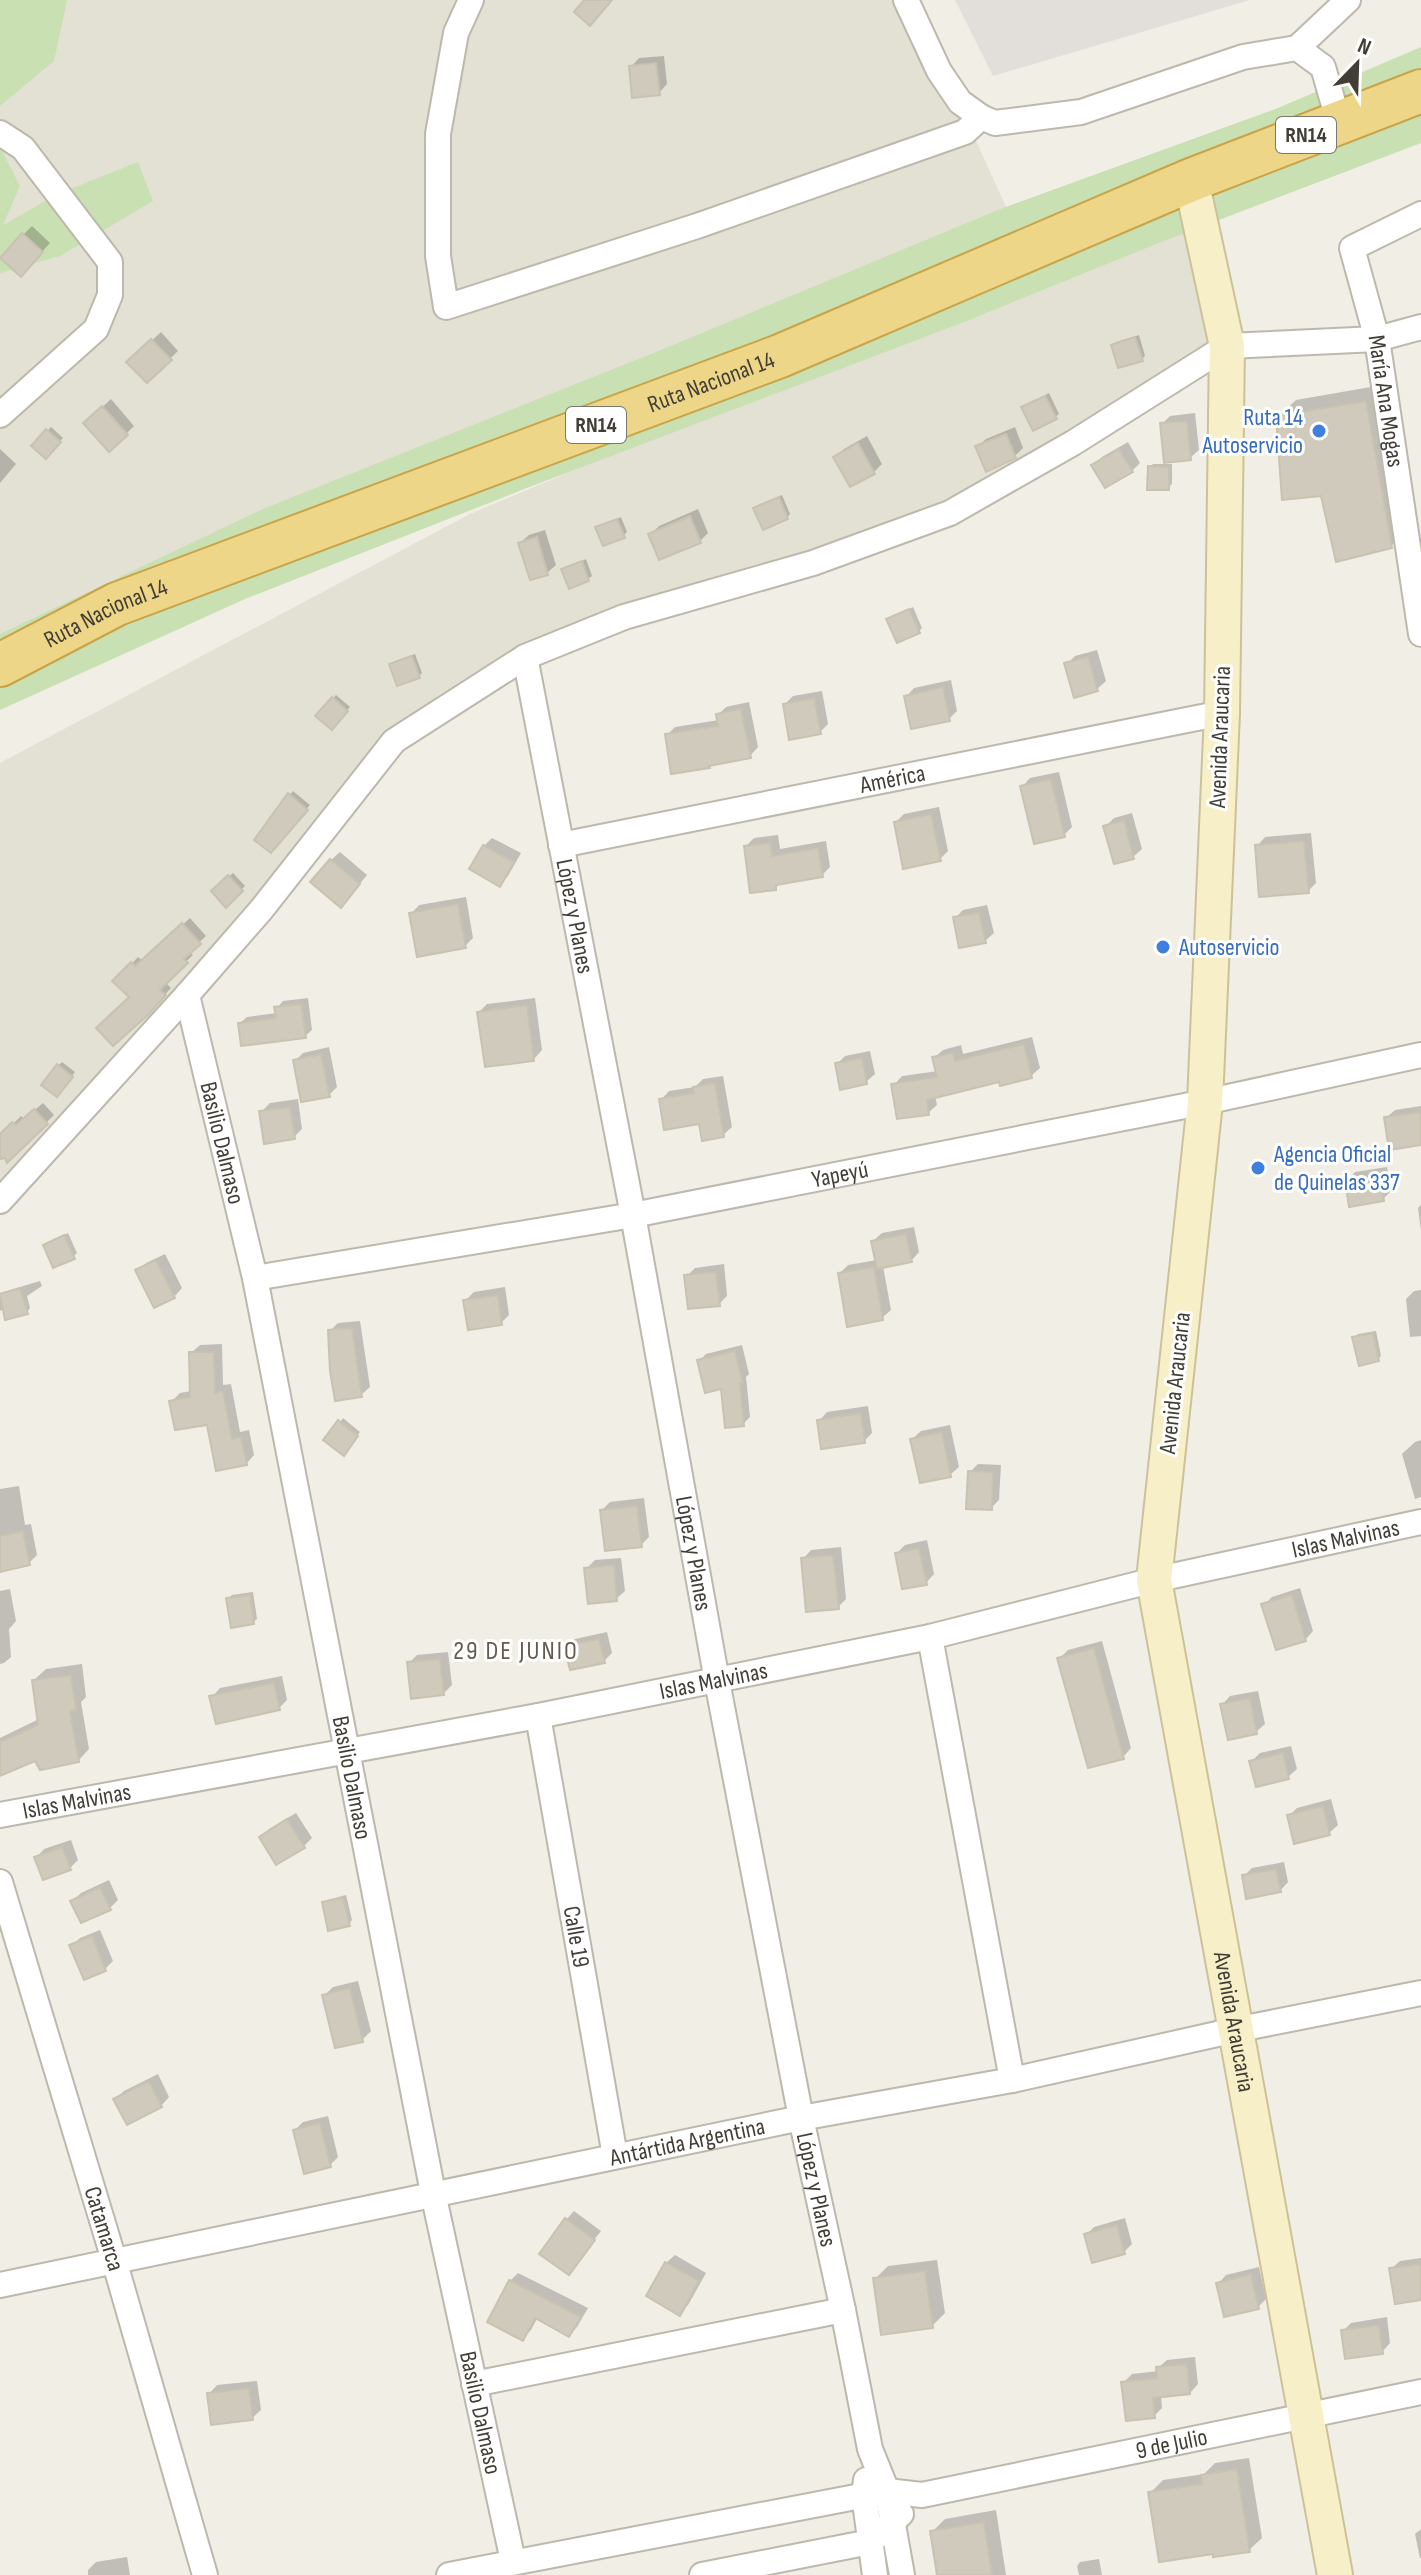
<svg xmlns="http://www.w3.org/2000/svg" width="1421" height="2575" font-family="'Sofia Sans Condensed',sans-serif">
<style>
.residential{fill:#e3e0d4}
.industrial{fill:#e2dfda}
.green{fill:#c8e0b2}
.shadow{fill:#0003}
.building{fill:#d0cabc;stroke:#cac2b0;stroke-width:2}
.lines{fill:none;stroke-linecap:round;stroke-linejoin:round}
.minor-casing{stroke:#bdb8ac;stroke-width:28}
.secondary-casing{stroke:#cbc299;stroke-width:38}
.trunk-casing{stroke:#c9a346;stroke-width:46}
.minor{stroke:#fff;stroke-width:24}
.secondary{stroke:#f7efc8;stroke-width:34}
.trunk{stroke:#eed688;stroke-width:42}
.shop-dot{fill:#3f7fe0;stroke:#fff;stroke-width:3}
.labels{text-anchor:middle;dominant-baseline:central;stroke-width:6;stroke-linejoin:round;paint-order:stroke}
.shield{fill:#fff;stroke:#7b7872;stroke-width:2}
.shield-label{font-size:22px;font-weight:bold;fill:#423e35}
.street-label{font-size:24px;fill:#423e35;stroke:#fff}
.shop-label{font-size:24px;fill:#366cbe;stroke:#fff;text-anchor:start}
.neighbourhood-label{font-size:26px;letter-spacing:2px;fill:#635c4e;stroke:#fff}
</style>
<rect width="100%" height="100%" fill="#f0eee5"/>
<g class="residential">
<polygon points="0,0 912,0 1022,242 0,666"/>
<polygon points="1173,217 1215,280 1224,350 1180,393 1079,434 903,544 812,557 636,613 438,706 354,786 149,1057 0,1196 0,763 470,514"/>
</g>
<polygon class="industrial" points="955,0 1250,0 993,76"/>
<g class="green">
<polygon points="0,0 67,0 54,61 0,106"/>
<polygon points="1421,47 1421,143 1161,242 959,324 532,486 245,599 0,710 0,634 263,509 661,350 1003,208 1278,108"/>
<polygon points="0,147 20,186 3,225 58,194 138,162 153,201 60,256 0,273"/>
</g>
<g class="shadow">
<polygon points="664,56 667,84 659,93 631,67 639,58"/>
<polygon points="32,226 50,243 29,266 23,235"/>
<polygon points="161,332 178,351 147,381 129,362"/>
<polygon points="1139,335 1145,356 1142,359 1113,345 1116,342"/>
<polygon points="1382,385 1408,529 1391,546 1323,494 1278,417 1296,400"/>
<polygon points="1049,393 1059,414 1055,417 1024,408"/>
<polygon points="111,399 134,426 126,434 94,415"/>
<polygon points="1195,413 1199,450 1190,458 1162,424 1170,416"/>
<polygon points="51,427 63,438 46,456 34,445"/>
<polygon points="1015,427 1023,448 1015,456 977,447 986,439"/>
<polygon points="867,436 882,464 874,472 836,457 844,449"/>
<polygon points="1128,442 1140,463 1132,471 1094,465 1102,457"/>
<polygon points="0,449 16,464 0,483"/>
<polygon points="1153,464 1172,464 1172,484 1168,488 1150,467"/>
<polygon points="782,495 790,514 787,518 759,505"/>
<polygon points="698,509 708,533 700,541 651,534 659,526"/>
<polygon points="621,517 627,532 623,536 598,528"/>
<polygon points="545,530 556,565 547,573 520,543 529,535"/>
<polygon points="586,559 592,576 588,579 564,570"/>
<polygon points="913,607 922,628 919,631 888,620"/>
<polygon points="1097,650 1106,681 1097,689 1067,664 1075,656"/>
<polygon points="415,654 422,673 418,677 392,664 395,661"/>
<polygon points="951,680 957,711 949,719 906,697 914,688"/>
<polygon points="822,691 828,724 820,732 785,704 793,696"/>
<polygon points="336,695 350,707 332,727 318,715"/>
<polygon points="749,702 758,747 750,756 712,763 709,766 667,735 675,727 719,720 718,715 726,707"/>
<polygon points="1059,772 1072,827 1064,835 1022,787 1030,778"/>
<polygon points="293,791 310,805 271,851 274,813"/>
<polygon points="939,807 948,851 940,859 896,822 904,814"/>
<polygon points="1132,813 1142,849 1133,857 1105,827 1114,818"/>
<polygon points="1311,833 1316,883 1308,891 1257,846 1265,837"/>
<polygon points="778,835 780,849 826,841 830,867 822,875 782,882 775,888 746,846 754,838"/>
<polygon points="492,838 521,853 508,876 500,884 484,846"/>
<polygon points="340,852 367,875 349,897 331,860"/>
<polygon points="233,873 245,886 226,905 213,891"/>
<polygon points="466,897 473,938 465,946 411,914 419,905"/>
<polygon points="987,905 994,933 985,941 955,918 963,910"/>
<polygon points="190,918 206,936 189,952 193,955 165,982 171,988 147,1014 115,981 138,957 143,961"/>
<polygon points="308,998 312,1030 305,1036 240,1023 247,1017 277,1013 277,1008 283,1001"/>
<polygon points="535,998 542,1050 534,1059 479,1012 487,1004"/>
<polygon points="1032,1037 1040,1068 1031,1076 1001,1080 935,1096 937,1105 928,1113 894,1085 902,1076 938,1071 934,1058 943,1050 961,1045 963,1054"/>
<polygon points="329,1047 337,1087 329,1095 295,1061 303,1053"/>
<polygon points="870,1051 875,1074 866,1082 837,1064 845,1056"/>
<polygon points="62,1062 75,1072 61,1091 59,1065"/>
<polygon points="723,1076 732,1127 723,1135 661,1100 669,1091 695,1087 703,1079"/>
<polygon points="298,1099 302,1129 294,1137 261,1112 270,1103"/>
<polygon points="43,1103 54,1115 8,1160 6,1155 0,1157 0,1137 21,1116 24,1119"/>
<polygon points="1421,1106 1421,1143 1386,1118 1395,1110"/>
<polygon points="1387,1167 1391,1191 1383,1199 1347,1181 1355,1172"/>
<polygon points="1421,1205 1421,1231 1418,1208"/>
<polygon points="914,1227 919,1252 911,1261 883,1266 891,1310 882,1318 840,1273 848,1265 877,1260 873,1241 882,1233"/>
<polygon points="68,1233 77,1253 73,1257 45,1245"/>
<polygon points="165,1254 182,1288 174,1297 138,1271 146,1263"/>
<polygon points="724,1264 727,1296 719,1304 687,1276 695,1268"/>
<polygon points="40,1281 42,1286 27,1296 30,1308 27,1312 4,1309 0,1311 0,1293"/>
<polygon points="505,1287 509,1315 501,1323 466,1300 474,1292"/>
<polygon points="1421,1290 1421,1336 1410,1337 1406,1299 1414,1291"/>
<polygon points="360,1321 370,1387 361,1395 330,1331 338,1323"/>
<polygon points="1376,1331 1381,1356 1378,1359 1355,1338 1358,1334"/>
<polygon points="222,1344 223,1385 231,1384 240,1432 249,1430 254,1455 246,1464 209,1422 172,1401 180,1393 192,1391 191,1353 200,1345"/>
<polygon points="742,1345 749,1374 746,1377 750,1417 743,1424 723,1386 699,1361 706,1354"/>
<polygon points="868,1406 872,1433 864,1441 819,1421 827,1412"/>
<polygon points="343,1418 360,1432 347,1450 340,1422"/>
<polygon points="950,1425 959,1467 950,1475 912,1439 921,1431"/>
<polygon points="1421,1440 1421,1497 1415,1499 1402,1454 1415,1442"/>
<polygon points="978,1464 1001,1465 999,1500 991,1508 970,1472"/>
<polygon points="19,1486 25,1525 31,1524 37,1555 29,1563 0,1570 0,1489"/>
<polygon points="644,1498 649,1537 641,1545 602,1510 610,1502"/>
<polygon points="927,1540 934,1574 926,1583 897,1553 905,1545"/>
<polygon points="841,1547 846,1599 838,1607 803,1559 811,1550"/>
<polygon points="621,1558 625,1591 616,1599 587,1568 595,1560"/>
<polygon points="1300,1588 1313,1631 1305,1640 1264,1605 1272,1597"/>
<polygon points="10,1589 16,1621 9,1629 11,1657 4,1663 0,1664 0,1591"/>
<polygon points="253,1592 257,1619 253,1622 228,1599 232,1595"/>
<polygon points="607,1632 612,1653 604,1661 567,1647 575,1639"/>
<polygon points="1102,1641 1131,1748 1123,1757 1060,1658 1068,1650"/>
<polygon points="448,1652 452,1685 444,1693 409,1663 417,1655"/>
<polygon points="82,1664 86,1697 81,1702 89,1749 78,1761 36,1758 0,1770 0,1738 39,1719 34,1680 46,1669"/>
<polygon points="282,1676 287,1700 279,1708 212,1697 220,1688"/>
<polygon points="1258,1691 1265,1724 1256,1732 1222,1705 1230,1696"/>
<polygon points="1291,1746 1297,1769 1288,1777 1251,1762 1260,1753"/>
<polygon points="1331,1799 1338,1825 1329,1833 1289,1816 1297,1808"/>
<polygon points="296,1813 312,1838 304,1846 261,1837 269,1829"/>
<polygon points="71,1840 78,1860 70,1868 36,1858 44,1849"/>
<polygon points="1284,1862 1288,1882 1280,1891 1244,1876 1252,1868"/>
<polygon points="109,1880 118,1900 110,1908 73,1901 81,1893"/>
<polygon points="346,1895 352,1920 349,1924 324,1903 327,1900"/>
<polygon points="100,1930 113,1961 105,1969 72,1946 80,1938"/>
<polygon points="358,1981 371,2031 362,2040 325,1995 333,1987"/>
<polygon points="158,2074 169,2097 161,2106 116,2099 124,2091"/>
<polygon points="328,2116 338,2157 330,2165 295,2130 303,2122"/>
<polygon points="574,2211 601,2231 569,2272 566,2220"/>
<polygon points="1125,2218 1132,2244 1124,2252 1086,2235 1094,2227"/>
<polygon points="675,2255 706,2273 688,2305 679,2313 666,2263"/>
<polygon points="1421,2258 1421,2298 1391,2269 1400,2261"/>
<polygon points="937,2260 945,2313 932,2326 875,2279 888,2266"/>
<polygon points="1259,2267 1266,2299 1258,2307 1218,2284 1226,2275"/>
<polygon points="518,2273 588,2308 577,2327 569,2335 538,2317 531,2330 523,2338 510,2281"/>
<polygon points="1387,2317 1390,2343 1382,2352 1343,2331 1351,2323"/>
<polygon points="1195,2357 1198,2384 1190,2393 1161,2395 1162,2408 1154,2416 1123,2383 1132,2374 1159,2371 1158,2368 1167,2360"/>
<polygon points="257,2381 261,2410 252,2418 209,2394 217,2385"/>
<polygon points="1249,2458 1262,2538 1249,2550 1214,2552 1150,2493 1163,2480 1204,2474 1215,2463"/>
<polygon points="996,2510 1006,2575 939,2575 932,2532 945,2519"/>
<polygon points="1421,2529 1421,2558 1420,2558 1415,2534"/>
<polygon points="127,2557 130,2575 88,2575 88,2570 96,2562"/>
<polygon points="1099,2559 1102,2575 1079,2575 1077,2566 1080,2562"/>
</g>
<g class="building">
<polygon points="584,0 612,0 590,26 574,12"/>
<polygon points="656,63 660,95 632,98 629,66"/>
<polygon points="22,233 43,252 21,277 0,258"/>
<polygon points="1135,337 1143,361 1118,368 1111,345"/>
<polygon points="151,339 172,360 147,383 126,362"/>
<polygon points="1045,396 1057,419 1033,431 1021,407"/>
<polygon points="1366,401 1392,548 1336,562 1321,496 1282,500 1276,416"/>
<polygon points="102,406 128,435 109,452 83,423"/>
<polygon points="1187,421 1191,460 1164,463 1160,423"/>
<polygon points="46,429 61,442 46,459 31,446"/>
<polygon points="1006,434 1016,458 986,472 975,446"/>
<polygon points="858,443 875,474 850,487 833,457"/>
<polygon points="1119,449 1133,472 1105,488 1091,465"/>
<polygon points="1148,466 1169,467 1169,490 1147,490"/>
<polygon points="779,497 788,519 763,530 753,508"/>
<polygon points="690,516 701,543 659,560 648,534"/>
<polygon points="617,519 625,538 603,546 595,527"/>
<polygon points="537,537 548,575 530,580 518,543"/>
<polygon points="582,561 589,581 569,589 561,569"/>
<polygon points="909,609 920,633 897,643 886,619"/>
<polygon points="412,656 420,678 397,686 389,664"/>
<polygon points="1088,657 1098,691 1074,698 1064,663"/>
<polygon points="943,687 950,721 911,729 904,696"/>
<polygon points="332,697 348,711 332,730 315,716"/>
<polygon points="814,698 821,734 789,740 783,704"/>
<polygon points="741,709 751,758 709,766 710,768 671,774 665,734 718,726 716,714"/>
<polygon points="1051,779 1065,837 1034,844 1020,786"/>
<polygon points="288,793 308,810 271,853 254,840"/>
<polygon points="931,814 941,861 903,869 894,822"/>
<polygon points="1124,820 1134,859 1114,864 1103,826"/>
<polygon points="1304,841 1309,893 1259,897 1255,845"/>
<polygon points="771,843 772,856 818,848 823,877 776,885 776,890 750,893 744,846"/>
<polygon points="483,845 514,862 500,887 469,869"/>
<polygon points="330,859 360,884 341,908 310,882"/>
<polygon points="228,875 243,891 226,908 211,891"/>
<polygon points="458,904 466,948 417,957 409,913"/>
<polygon points="979,913 986,943 959,948 953,917"/>
<polygon points="182,923 201,944 184,959 188,963 160,990 166,995 148,1015 113,1046 96,1028 129,997 112,981 131,962 135,966"/>
<polygon points="301,1004 306,1038 241,1046 238,1023 276,1018 274,1007"/>
<polygon points="527,1005 534,1061 485,1067 477,1012"/>
<polygon points="1024,1044 1032,1078 1000,1086 999,1082 927,1100 929,1115 897,1119 891,1084 937,1077 932,1057 953,1053 955,1061"/>
<polygon points="321,1054 330,1097 301,1102 293,1060"/>
<polygon points="862,1058 867,1084 840,1090 835,1063"/>
<polygon points="57,1064 73,1077 57,1097 41,1085"/>
<polygon points="715,1083 724,1137 702,1141 699,1124 664,1130 659,1099 694,1093 693,1087"/>
<polygon points="290,1107 295,1139 264,1144 259,1111"/>
<polygon points="34,1109 48,1124 7,1163 5,1158 0,1159 0,1134 12,1122 16,1125"/>
<polygon points="1421,1112 1421,1145 1389,1150 1384,1117"/>
<polygon points="1379,1174 1384,1201 1349,1207 1345,1180"/>
<polygon points="906,1234 912,1262 877,1269 871,1241"/>
<polygon points="64,1235 75,1259 53,1268 43,1245"/>
<polygon points="156,1260 175,1298 154,1308 135,1270"/>
<polygon points="874,1267 883,1320 847,1327 838,1273"/>
<polygon points="716,1272 720,1306 688,1309 684,1275"/>
<polygon points="20,1288 28,1314 5,1320 0,1294"/>
<polygon points="498,1295 502,1325 468,1330 463,1300"/>
<polygon points="352,1328 362,1397 335,1401 330,1371 328,1330"/>
<polygon points="1373,1333 1379,1361 1359,1366 1352,1337"/>
<polygon points="735,1351 743,1383 740,1384 744,1426 725,1428 721,1389 705,1393 697,1360"/>
<polygon points="189,1352 214,1352 215,1393 223,1391 232,1439 241,1437 247,1465 216,1471 207,1425 175,1430 169,1401 190,1397"/>
<polygon points="861,1413 865,1443 821,1449 817,1420"/>
<polygon points="338,1420 358,1436 344,1456 323,1440"/>
<polygon points="942,1432 951,1477 920,1483 910,1439"/>
<polygon points="968,1471 993,1472 992,1510 966,1509"/>
<polygon points="637,1506 642,1547 605,1551 600,1510"/>
<polygon points="23,1531 30,1565 0,1572 0,1536"/>
<polygon points="919,1548 927,1585 902,1589 895,1553"/>
<polygon points="833,1555 839,1609 806,1612 801,1558"/>
<polygon points="614,1565 617,1601 588,1604 584,1568"/>
<polygon points="250,1595 254,1624 231,1628 226,1598"/>
<polygon points="1292,1595 1306,1641 1276,1650 1261,1604"/>
<polygon points="599,1639 605,1663 570,1670 564,1646"/>
<polygon points="1094,1648 1124,1759 1088,1768 1057,1658"/>
<polygon points="440,1659 444,1695 411,1699 407,1662"/>
<polygon points="71,1675 76,1710 70,1711 79,1762 40,1770 35,1761 0,1776 0,1742 38,1725 32,1680"/>
<polygon points="274,1683 280,1710 216,1724 209,1696"/>
<polygon points="1250,1698 1257,1734 1228,1740 1220,1704"/>
<polygon points="1283,1753 1289,1779 1256,1787 1249,1761"/>
<polygon points="1323,1806 1330,1835 1294,1844 1287,1815"/>
<polygon points="287,1819 305,1848 276,1865 259,1837"/>
<polygon points="62,1847 71,1870 43,1880 34,1857"/>
<polygon points="1276,1869 1281,1892 1246,1899 1242,1875"/>
<polygon points="100,1887 111,1910 81,1923 70,1901"/>
<polygon points="343,1898 350,1926 328,1931 322,1902"/>
<polygon points="92,1936 106,1971 84,1980 69,1945"/>
<polygon points="350,1988 363,2042 335,2048 322,1995"/>
<polygon points="149,2081 162,2107 127,2125 113,2099"/>
<polygon points="320,2123 331,2167 304,2174 293,2130"/>
<polygon points="565,2218 595,2240 569,2275 539,2254"/>
<polygon points="1117,2225 1125,2254 1092,2263 1084,2234"/>
<polygon points="665,2262 699,2281 680,2316 646,2296"/>
<polygon points="1421,2264 1421,2300 1395,2304 1389,2268"/>
<polygon points="925,2271 933,2328 881,2335 873,2278"/>
<polygon points="1251,2274 1259,2309 1224,2317 1216,2283"/>
<polygon points="509,2280 581,2317 569,2337 535,2318 523,2341 487,2322"/>
<polygon points="1379,2325 1383,2354 1345,2359 1341,2330"/>
<polygon points="1187,2364 1190,2394 1153,2398 1155,2418 1126,2421 1121,2382 1157,2378 1156,2367"/>
<polygon points="249,2388 253,2420 211,2425 207,2393"/>
<polygon points="1237,2469 1250,2552 1213,2557 1213,2554 1159,2562 1148,2492 1202,2484 1201,2475"/>
<polygon points="984,2522 992,2575 937,2575 930,2531"/>
</g>
<g class="lines">
<defs>
<g id="minor">
<polyline points="471,0 456,33 438,134 438,256 446,307 697,226 965,132 981,117"/>
<polyline points="906,0 939,71 960,102 981,117 995,123 1081,112 1243,57 1297,48 1323,67 1339,123"/>
<polyline points="1297,48 1348,0"/>
<polyline points="0,133 23,148 110,262 110,295 96,329 0,415"/>
<path id="s1" d="M1421,214L1352,248L1377,339L1421,634"/>
<path id="s2" d="M525,657L633,1215L717,1681L801,2118L843,2310L870,2449L887,2491L902,2575"/>
<path id="s3" d="M561,845L1222,713"/>
<path id="s4" d="M187,995L255,1278L433,2193L513,2561"/>
<polyline points="0,1201 187,995 261,910 394,741 525,657 624,617 813,563 950,513 1073,443 1227,346 1377,339 1421,327"/>
<path id="s5" d="M255,1278L633,1215L1205,1102L1421,1055"/>
<polyline points="930,1637 1012,2080"/>
<path id="s6" d="M538,1716L615,2156"/>
<path id="s7" d="M0,1815L538,1716L930,1637L1154,1580L1421,1522"/>
<path id="s8" d="M0,1882L114,2260L205,2575"/>
<path id="s9" d="M0,2285L801,2118L1012,2080L1235,2030L1421,1993"/>
<polyline points="474,2384 843,2310"/>
<polyline points="866,2480 864,2495 875,2575"/>
<path id="s10" d="M449,2575L887,2491L922,2495L1421,2392"/>
<polyline points="702,2575 870,2542 901,2514"/>
</g>
<g id="secondary">
<path id="s11" d="M1191,180L1227,346L1222,713L1205,1102L1154,1580L1335,2575"/>
</g>
<g id="trunk">
<path id="s12" d="M0,665L117,604L780,356L1191,180L1421,91"/>
</g>
</defs>
<use href="#minor" class="minor-casing"/>
<use href="#secondary" class="secondary-casing"/>
<use href="#trunk" class="trunk-casing"/>
<use href="#minor" class="minor"/>
<use href="#secondary" class="secondary"/>
<use href="#trunk" class="trunk"/>
</g>
<g class="shop-dot">
<circle cx="1319" cy="431" r="8"/>
<circle cx="1163" cy="947" r="8"/>
<circle cx="1258" cy="1168" r="8"/>
</g>
<g class="labels">
<g class="shield">
<rect x="1276" y="117" width="60" height="36" rx="6"/>
<rect x="566" y="407" width="60" height="36" rx="6"/>
</g>
<g class="shield-label">
<text x="1306" y="135">RN14</text>
<text x="596" y="425">RN14</text>
</g>
<g class="street-label">
<text stroke="none"><textPath href="#s12" startOffset="766">Ruta Nacional 14</textPath></text>
<text stroke="none"><textPath href="#s1" startOffset="234">María Ana Mogas</textPath></text>
<text stroke="none"><textPath href="#s12" startOffset="118">Ruta Nacional 14</textPath></text>
<text transform="translate(1220 737) rotate(-88)">Avenida Araucaria</text>
<text stroke="none"><textPath href="#s3" startOffset="338">América</textPath></text>
<text stroke="none"><textPath href="#s2" startOffset="264">López y Planes</textPath></text>
<text stroke="none"><textPath href="#s4" startOffset="152">Basilio Dalmaso</textPath></text>
<text stroke="none"><textPath href="#s5" startOffset="594">Yapeyú</textPath></text>
<text transform="translate(1175 1383) rotate(-84)">Avenida Araucaria</text>
<text stroke="none"><textPath href="#s7" startOffset="1374">Islas Malvinas</textPath></text>
<text stroke="none"><textPath href="#s2" startOffset="912">López y Planes</textPath></text>
<text stroke="none"><textPath href="#s7" startOffset="726">Islas Malvinas</textPath></text>
<text stroke="none"><textPath href="#s4" startOffset="800">Basilio Dalmaso</textPath></text>
<text stroke="none"><textPath href="#s7" startOffset="78">Islas Malvinas</textPath></text>
<text stroke="none"><textPath href="#s6" startOffset="224">Calle 19</textPath></text>
<text stroke="none"><textPath href="#s11" startOffset="1856">Avenida Araucaria</textPath></text>
<text stroke="none"><textPath href="#s9" startOffset="702">Antártida Argentina</textPath></text>
<text stroke="none"><textPath href="#s2" startOffset="1560">López y Planes</textPath></text>
<text stroke="none"><textPath href="#s8" startOffset="362">Catamarca</textPath></text>
<text stroke="none"><textPath href="#s4" startOffset="1448">Basilio Dalmaso</textPath></text>
<text stroke="none"><textPath href="#s10" startOffset="736">9 de Julio</textPath></text>
</g>
<g class="shop-label">
<text x="1303" y="417" text-anchor="end">Ruta 14<tspan x="1303" dy="28">Autoservicio</tspan></text>
<text x="1179" y="947">Autoservicio</text>
<text x="1274" y="1154">Agencia Oficial<tspan x="1274" dy="28">de Quinelas 337</tspan></text>
</g>
<g class="neighbourhood-label">
<text x="516" y="1651">29 DE JUNIO</text>
</g>
</g>
<g transform="translate(1357 64) rotate(23)" stroke="#ffffff" stroke-width="6" paint-order="stroke">
<path d="M0-6L14 30L0 20L-14 30Z" fill="#423e35"/>
<text y="-12" font-size="22" font-weight="bold" text-anchor="middle" fill="#423e35">N</text>
</g>
</svg>
